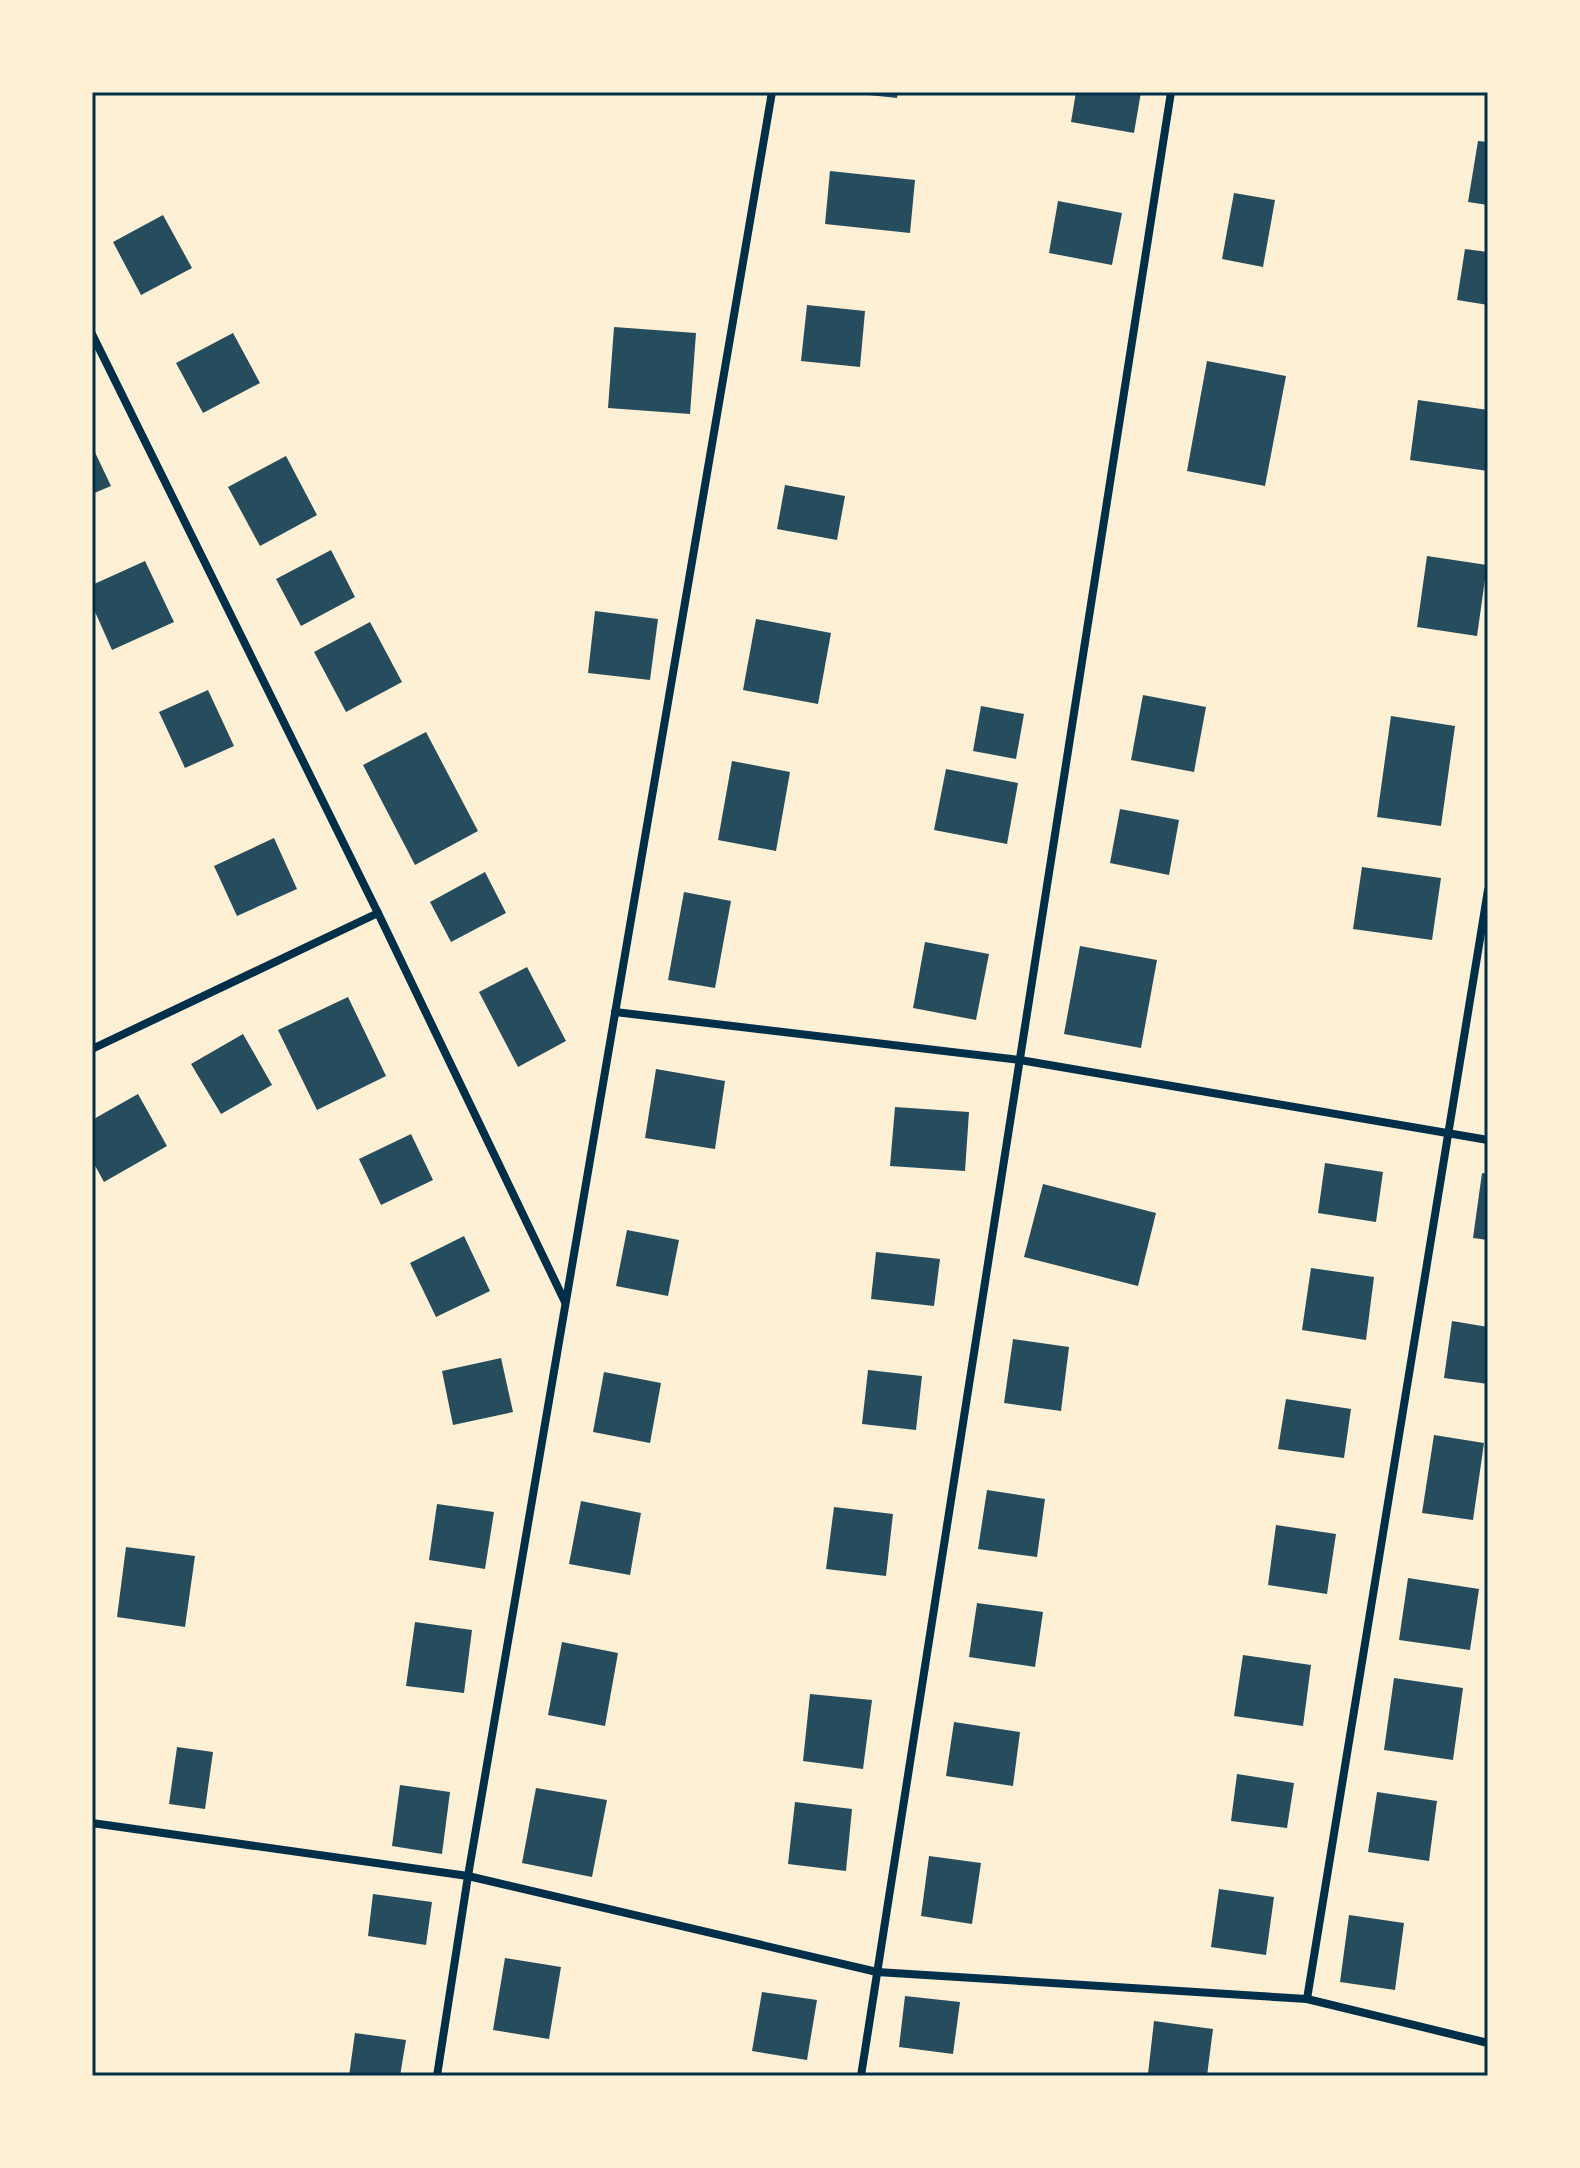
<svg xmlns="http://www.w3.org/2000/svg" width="1580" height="2168" font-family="Lato,sans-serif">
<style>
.building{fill:#264d5e}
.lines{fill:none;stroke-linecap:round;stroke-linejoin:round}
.minor{stroke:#003049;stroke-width:8}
.neatline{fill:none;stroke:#003049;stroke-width:3}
</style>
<rect width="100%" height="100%" fill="#fdf0d5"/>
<g class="building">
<polygon points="859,92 898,92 897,98 859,94"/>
<polygon points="1076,92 1141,92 1134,133 1071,122"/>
<polygon points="1478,141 1488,142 1488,205 1468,202"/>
<polygon points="830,171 915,180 910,233 825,224"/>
<polygon points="1234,193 1275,200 1263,267 1222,259"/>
<polygon points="1058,201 1122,213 1112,265 1049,253"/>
<polygon points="163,215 192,268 141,295 113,242"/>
<polygon points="1465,249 1488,252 1488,305 1457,300"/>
<polygon points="807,305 865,311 860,367 801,361"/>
<polygon points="614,327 696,333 690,414 608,408"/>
<polygon points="233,333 260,383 203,413 176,363"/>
<polygon points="1207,361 1286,376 1265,486 1187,471"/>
<polygon points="1418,400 1488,410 1488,471 1410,460"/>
<polygon points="92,446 111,486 92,494"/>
<polygon points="286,456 317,515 260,546 228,487"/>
<polygon points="785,485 845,496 837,540 777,529"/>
<polygon points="331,550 355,597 301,626 276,579"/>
<polygon points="1427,556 1487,565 1477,636 1417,627"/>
<polygon points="145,561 174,622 112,650 92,605 92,585"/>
<polygon points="595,611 658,619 650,680 588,673"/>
<polygon points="756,619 831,633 818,704 743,690"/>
<polygon points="370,622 402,682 346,712 314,652"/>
<polygon points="208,690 234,746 185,768 159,712"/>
<polygon points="1143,695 1206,707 1194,772 1131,760"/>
<polygon points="981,706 1024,714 1016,759 973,751"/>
<polygon points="1391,716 1455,726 1441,826 1377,817"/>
<polygon points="426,732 478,831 415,865 363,765"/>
<polygon points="732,761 790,772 776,851 718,840"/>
<polygon points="946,769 1018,783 1007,844 934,830"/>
<polygon points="1120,809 1179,820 1169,875 1110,863"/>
<polygon points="274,838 297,889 237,916 214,866"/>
<polygon points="1362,867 1441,878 1432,940 1353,929"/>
<polygon points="485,872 506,913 451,942 430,902"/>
<polygon points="684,892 731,901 715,988 668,980"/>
<polygon points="925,942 989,954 976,1020 913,1008"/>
<polygon points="1080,946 1157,960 1141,1048 1064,1034"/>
<polygon points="527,967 566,1041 518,1067 479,992"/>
<polygon points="348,997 386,1076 317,1110 278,1030"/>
<polygon points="243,1034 272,1085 221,1114 191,1064"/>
<polygon points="656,1069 725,1081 715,1149 645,1138"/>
<polygon points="138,1094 167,1146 104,1182 92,1160 92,1120"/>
<polygon points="895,1107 969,1112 965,1171 890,1166"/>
<polygon points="411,1134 433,1180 381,1205 359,1159"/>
<polygon points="1325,1163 1383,1172 1376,1222 1318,1213"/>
<polygon points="1482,1173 1488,1174 1488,1240 1473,1238"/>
<polygon points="1043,1184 1156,1213 1138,1286 1024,1257"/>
<polygon points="627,1230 679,1240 668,1296 616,1286"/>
<polygon points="464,1236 490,1291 436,1317 410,1263"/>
<polygon points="876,1252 940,1259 934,1306 871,1299"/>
<polygon points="1311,1268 1374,1277 1366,1340 1302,1330"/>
<polygon points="1452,1321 1488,1327 1488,1384 1444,1378"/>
<polygon points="1013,1339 1069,1347 1061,1411 1004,1403"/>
<polygon points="501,1358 513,1412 453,1425 442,1371"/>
<polygon points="868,1370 922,1376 916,1430 862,1424"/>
<polygon points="604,1372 661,1383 650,1443 593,1432"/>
<polygon points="1286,1399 1351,1409 1344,1458 1278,1449"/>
<polygon points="1434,1435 1484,1443 1473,1520 1422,1513"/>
<polygon points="987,1490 1045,1499 1037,1557 978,1549"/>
<polygon points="581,1501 641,1513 630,1575 569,1564"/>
<polygon points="437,1504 494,1512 485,1569 429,1560"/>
<polygon points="834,1507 893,1514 886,1576 826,1569"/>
<polygon points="1276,1525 1336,1534 1327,1594 1268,1585"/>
<polygon points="126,1547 195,1556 185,1627 117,1617"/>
<polygon points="1408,1578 1479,1589 1470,1650 1399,1640"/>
<polygon points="977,1603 1043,1612 1035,1667 969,1657"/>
<polygon points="415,1622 472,1630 464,1693 406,1686"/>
<polygon points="562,1642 618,1653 605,1726 548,1715"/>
<polygon points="1243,1655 1311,1665 1303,1726 1234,1716"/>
<polygon points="1394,1678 1463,1688 1453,1760 1384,1750"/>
<polygon points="810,1694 872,1700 863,1769 803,1761"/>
<polygon points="954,1722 1020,1732 1013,1786 946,1776"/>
<polygon points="177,1747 213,1752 205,1809 169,1804"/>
<polygon points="1237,1774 1294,1783 1287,1828 1231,1821"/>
<polygon points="400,1785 450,1792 442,1854 392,1846"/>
<polygon points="536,1788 607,1800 592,1877 522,1863"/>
<polygon points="1377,1792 1437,1801 1429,1861 1368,1852"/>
<polygon points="795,1802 852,1809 846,1871 788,1864"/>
<polygon points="929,1856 981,1863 972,1924 921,1916"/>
<polygon points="1219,1889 1274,1897 1266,1955 1211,1947"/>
<polygon points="373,1894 432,1902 426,1945 368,1936"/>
<polygon points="1349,1915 1404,1923 1395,1990 1340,1982"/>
<polygon points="505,1958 561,1967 549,2039 493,2030"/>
<polygon points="762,1992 817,2000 807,2060 752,2051"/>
<polygon points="905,1996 960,2002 953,2054 899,2047"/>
<polygon points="1154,2021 1213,2029 1207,2076 1148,2074"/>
<polygon points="355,2033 406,2040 400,2076 349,2076"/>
</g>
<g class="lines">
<g class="minor">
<polyline points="92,334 378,913 565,1302"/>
<polyline points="615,1012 1020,1060 1488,1140"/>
<polyline points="92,1049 378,913"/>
<polyline points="92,1823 468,1876 877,1972 1307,1999 1488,2043"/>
<polyline points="1307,1999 1488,890"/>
<polyline points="437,2076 468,1876 772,92"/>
<polyline points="861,2076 1171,92"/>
</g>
</g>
<rect width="1580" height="2168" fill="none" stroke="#fdf0d5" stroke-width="188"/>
<rect x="94" y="94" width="1392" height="1980" class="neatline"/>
</svg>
